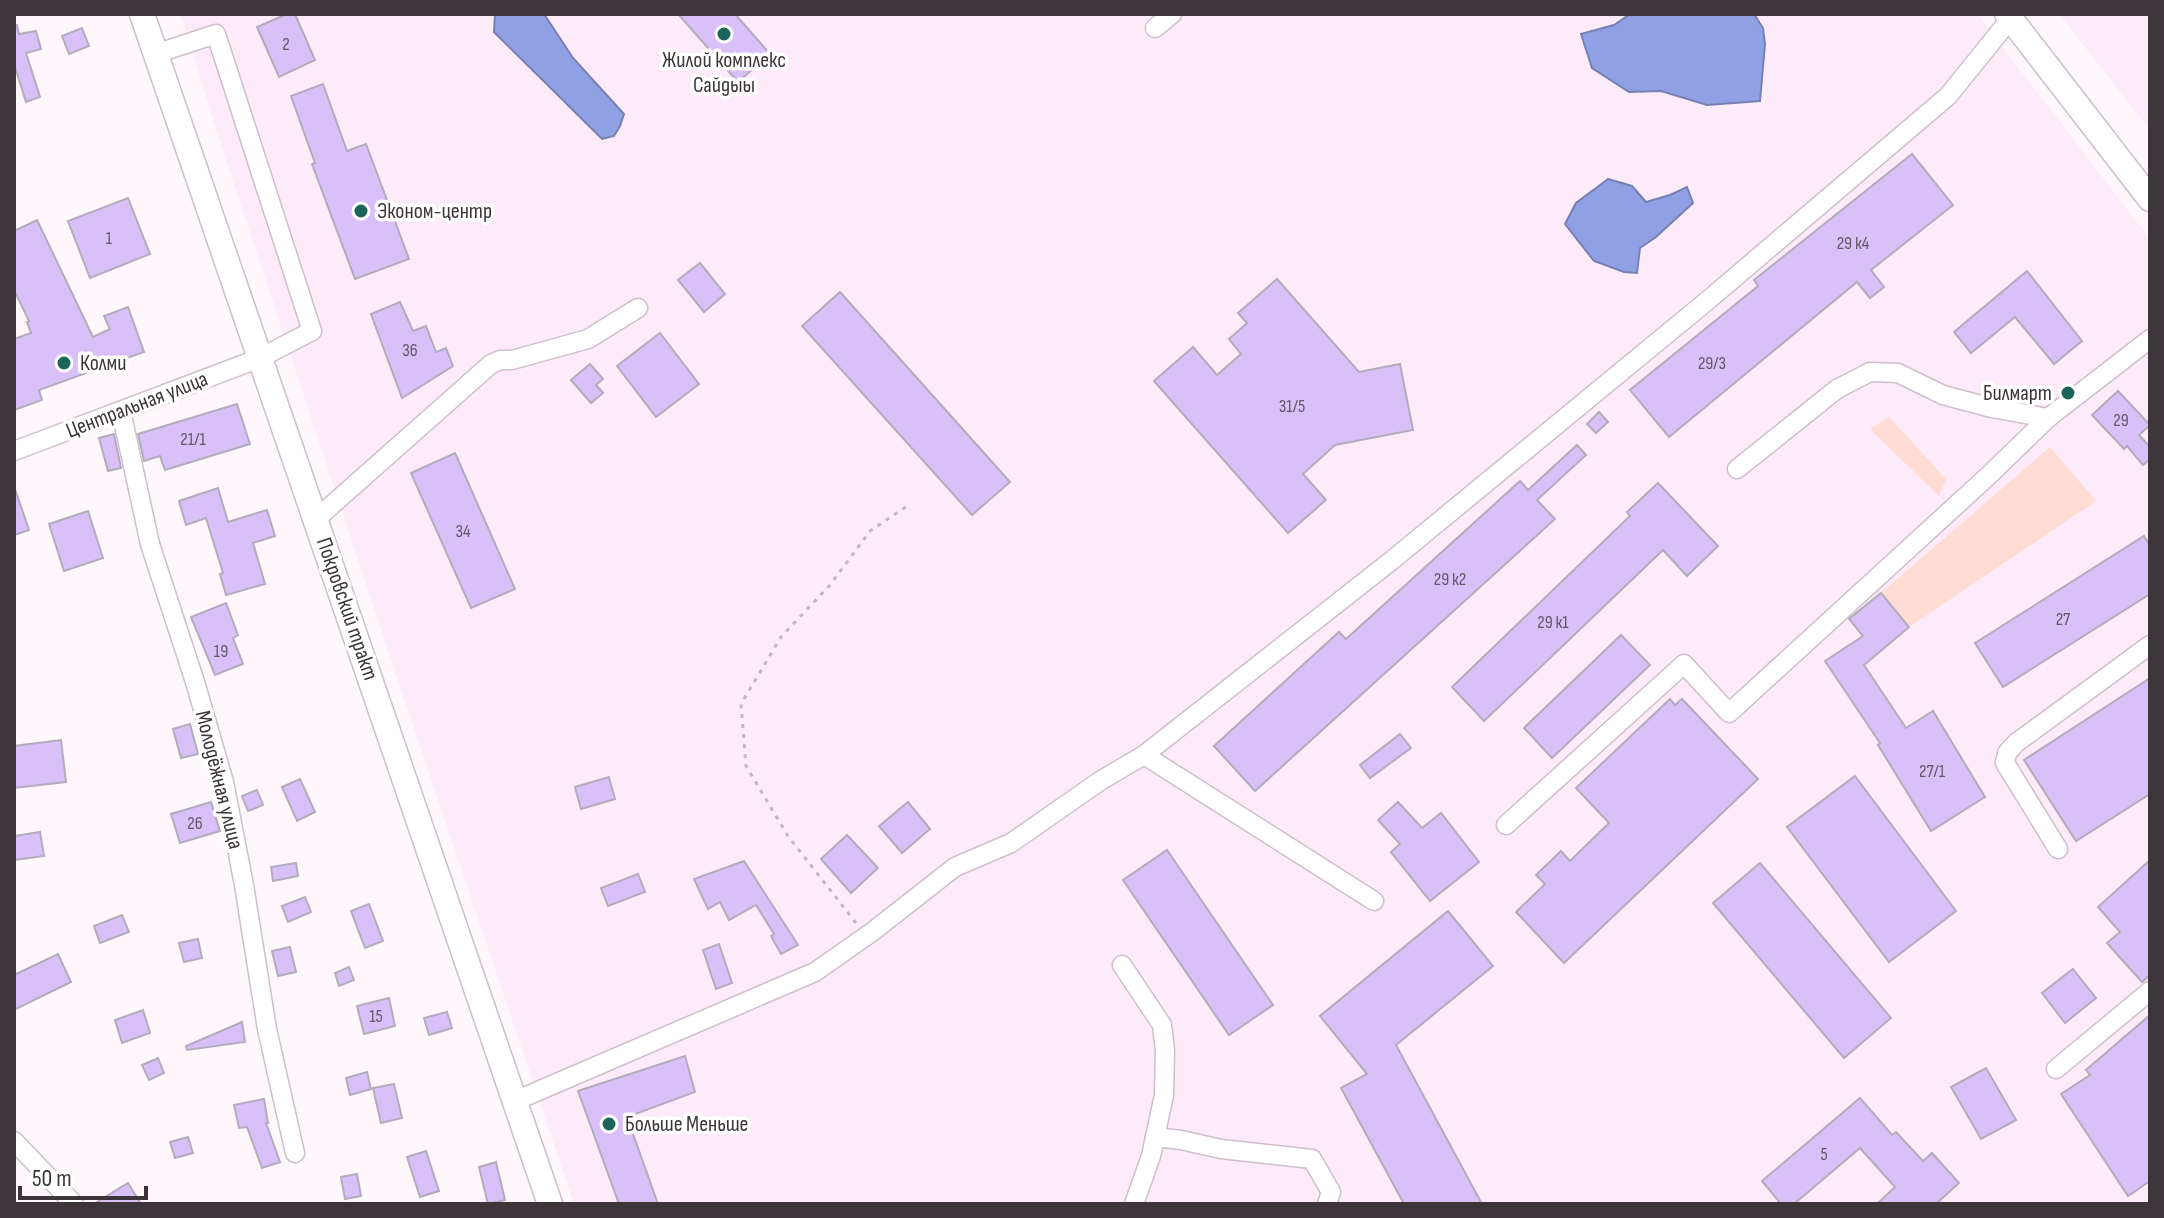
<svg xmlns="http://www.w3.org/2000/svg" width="2164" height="1218" font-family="'Sofia Sans Condensed',sans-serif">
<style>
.built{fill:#feebf9}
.green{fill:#ffddd4}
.water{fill:#90a0e5;stroke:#7780b2;stroke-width:2}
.building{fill:#d9c0f9;stroke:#b3acbc;stroke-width:2}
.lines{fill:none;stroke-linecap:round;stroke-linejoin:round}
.minor-casing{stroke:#cebfca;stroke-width:21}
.major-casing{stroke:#cebfca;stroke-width:27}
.path{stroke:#c0b9be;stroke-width:3;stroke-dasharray:4 6;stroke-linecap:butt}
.minor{stroke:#fff;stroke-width:18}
.major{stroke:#fff;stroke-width:24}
.poi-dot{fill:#1b645a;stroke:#fff;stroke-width:3}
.labels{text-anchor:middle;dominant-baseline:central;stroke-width:7;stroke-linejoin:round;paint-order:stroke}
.number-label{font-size:18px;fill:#63586a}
.poi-label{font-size:22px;fill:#3c363a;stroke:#fff;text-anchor:start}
.street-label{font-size:22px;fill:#3c363a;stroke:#fff}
</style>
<rect width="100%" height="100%" fill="#fef7fc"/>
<g class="built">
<polygon points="180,14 1977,14 2150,239 2150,1204 574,1204 397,678 224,154"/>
<polygon points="2059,14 2150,14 2150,130"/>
</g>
<g class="green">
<polygon points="1889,417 1946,479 1939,496 1870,429"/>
<polygon points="2050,447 2096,501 1909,627 1881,593"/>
</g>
<g class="water">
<polygon points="495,14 544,14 573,58 624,114 620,126 614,136 602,139 494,32"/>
<polygon points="1630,14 1754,14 1763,28 1765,44 1760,101 1707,105 1661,91 1629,92 1592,68 1581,34 1614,25"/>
<polygon points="1608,179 1632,186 1646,202 1670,195 1687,187 1693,203 1656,237 1640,248 1637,273 1624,272 1594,261 1565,224 1576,203"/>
</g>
<g class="building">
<polygon points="287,14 295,14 315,60 279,77 257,27"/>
<polygon points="678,14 735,14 770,54 738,82"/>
<polygon points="17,25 19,34 36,31 41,49 26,53 40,97 26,102 14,64 14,26"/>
<polygon points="82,28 89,46 69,54 62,36"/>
<polygon points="323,84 347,151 366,144 409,259 355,279 312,164 315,163 291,96"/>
<polygon points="1912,154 1953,205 1871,270 1884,287 1870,298 1857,282 1669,437 1630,390 1758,286 1754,280"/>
<polygon points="128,198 150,254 90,278 68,221"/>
<polygon points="37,220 93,337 110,329 104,316 128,307 144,352 39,390 42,400 14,410 14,339 31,333 27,322 29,321 14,290 14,231"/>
<polygon points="700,263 725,294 704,312 678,280"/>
<polygon points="2027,271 2082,341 2054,364 2015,317 1971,353 1954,332"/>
<polygon points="1277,279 1359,372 1400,364 1413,430 1335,445 1303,474 1326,500 1288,533 1154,381 1193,347 1217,375 1241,354 1229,339 1247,323 1238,313"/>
<polygon points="840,292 1010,482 972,515 802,326"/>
<polygon points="400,302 413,331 426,326 436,352 446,348 453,366 402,398 371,314"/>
<polygon points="660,333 699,384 656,417 617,366"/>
<polygon points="590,364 603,379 596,385 603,393 591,403 571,380"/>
<polygon points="2118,391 2150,425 2139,435 2150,447 2150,459 2143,465 2127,446 2124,449 2092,415"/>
<polygon points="237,404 250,444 165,470 160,456 144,461 138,434"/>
<polygon points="1599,412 1608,422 1596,433 1587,424"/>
<polygon points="114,434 121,468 108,471 99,438"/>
<polygon points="1577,445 1586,455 1537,500 1555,519 1255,791 1214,746 1339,632 1346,639 1520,481 1528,490"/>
<polygon points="455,453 515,589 471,608 411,473"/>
<polygon points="1658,483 1718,546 1687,576 1663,550 1484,721 1452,687 1630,516 1627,512"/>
<polygon points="218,488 228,522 267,510 275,536 253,543 265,584 226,595 220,574 223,573 206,518 186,525 179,501"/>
<polygon points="16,492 29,530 14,535 14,493"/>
<polygon points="88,511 103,558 64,571 49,524"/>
<polygon points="2144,536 2150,546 2150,594 2003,687 1975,643"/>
<polygon points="1881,593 1909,627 1864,665 1906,728 1933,711 1985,797 1931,831 1878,745 1880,743 1825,661 1863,636 1849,619"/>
<polygon points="226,603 238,635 233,638 243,664 215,675 191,617"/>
<polygon points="1621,635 1650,665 1552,758 1524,728"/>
<polygon points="2150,678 2150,794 2076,841 2024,760"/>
<polygon points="1670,699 1675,705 1682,699 1758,779 1564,963 1516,912 1545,884 1536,875 1561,851 1570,861 1609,823 1576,788"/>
<polygon points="190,724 198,754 181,758 173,729"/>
<polygon points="1400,734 1411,748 1370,778 1360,765"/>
<polygon points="61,740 66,782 14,788 14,746"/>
<polygon points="1855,776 1956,911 1889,962 1787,827"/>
<polygon points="609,777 615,799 581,809 575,787"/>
<polygon points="300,779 315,812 297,821 282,787"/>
<polygon points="257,790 263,805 248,811 242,796"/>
<polygon points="211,802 220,831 180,843 171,814"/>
<polygon points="908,802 930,829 902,853 879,826"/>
<polygon points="1398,802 1422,828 1441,813 1479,862 1430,901 1391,852 1400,844 1378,820"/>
<polygon points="40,832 44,856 14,860 14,836"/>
<polygon points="847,835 878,868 851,893 821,859"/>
<polygon points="1167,850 1273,1005 1229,1035 1123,880"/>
<polygon points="2150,860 2150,975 2142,982 2107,943 2120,932 2098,907"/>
<polygon points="744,861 798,945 781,954 771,936 774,934 756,905 729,920 720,902 708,909 694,879"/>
<polygon points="296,863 298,876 273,881 271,867"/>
<polygon points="1760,863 1891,1018 1844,1058 1713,903"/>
<polygon points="638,874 645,892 608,906 601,888"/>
<polygon points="305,897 311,912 288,922 282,906"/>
<polygon points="369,904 383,941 365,948 351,911"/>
<polygon points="1448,911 1493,966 1396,1045 1482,1204 1404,1204 1341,1088 1367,1074 1320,1016"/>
<polygon points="122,915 129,932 100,943 94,926"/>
<polygon points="198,939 202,958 184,962 179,943"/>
<polygon points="719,944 732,983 716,989 703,950"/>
<polygon points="290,947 296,972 278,976 272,951"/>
<polygon points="58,954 71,982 14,1010 14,975"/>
<polygon points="349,967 354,980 339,986 335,973"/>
<polygon points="2073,969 2096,998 2065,1023 2042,993"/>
<polygon points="389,998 395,1026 364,1034 357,1006"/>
<polygon points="143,1010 150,1033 122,1043 115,1020"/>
<polygon points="447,1012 452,1028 429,1035 424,1018"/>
<polygon points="2150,1015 2150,1181 2128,1196 2061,1094 2090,1075 2086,1070"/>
<polygon points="242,1022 245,1042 187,1050 186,1046"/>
<polygon points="685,1056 695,1092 627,1117 658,1204 619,1204 578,1091"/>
<polygon points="158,1058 164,1073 149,1080 142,1065"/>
<polygon points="1986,1068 2016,1120 1981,1139 1951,1087"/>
<polygon points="367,1072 371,1089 350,1095 346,1078"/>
<polygon points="394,1084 402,1118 381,1123 373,1088"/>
<polygon points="1860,1098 1892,1135 1896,1132 1923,1161 1932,1153 1959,1183 1936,1204 1877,1204 1895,1187 1860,1148 1794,1204 1781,1204 1762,1181"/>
<polygon points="264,1099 268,1123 266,1123 280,1162 262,1168 247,1127 239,1128 234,1105"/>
<polygon points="188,1137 193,1153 175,1158 170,1142"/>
<polygon points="426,1151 439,1191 420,1197 407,1157"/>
<polygon points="496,1162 505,1200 488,1204 479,1167"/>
<polygon points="357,1174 361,1196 345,1199 341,1177"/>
<polygon points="128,1183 141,1204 94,1204"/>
</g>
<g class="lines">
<defs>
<g id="minor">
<polyline points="1155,28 1172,14"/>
<polyline points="121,411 150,544 195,682 224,782 244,885 267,1029 295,1153"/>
<polyline points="14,451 260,358 312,331 216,34 155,54"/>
<polyline points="1737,469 1837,389 1870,372 1898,373 1943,395 1992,408 2048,418"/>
<polyline points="316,519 491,364 500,360 512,360 588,339 638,308"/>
<polyline points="1144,755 1374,901"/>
<polyline points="1506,825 1684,664 1729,713 1987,477 2048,418 2150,339"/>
<polyline points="2058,849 2005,763 2007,753 2016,743 2150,645"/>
<polyline points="1122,965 1162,1025 1165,1051 1164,1095 1151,1156 1134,1204"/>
<polyline points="2056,1069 2150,991"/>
<polyline points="515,1101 815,972 872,932 955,867 1011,843 1100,781 1144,755 1391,561 1707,301 1948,96 2011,18"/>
<polyline points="1155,1137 1181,1140 1221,1149 1312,1159 1331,1192 1327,1204"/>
<polyline points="14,1141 74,1204"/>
</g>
<g id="major">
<polyline points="142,14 550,1204"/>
<polyline points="2007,14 2150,199"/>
</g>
</defs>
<use href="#minor" class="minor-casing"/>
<use href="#major" class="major-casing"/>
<polyline class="path" points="856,923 788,836 746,766 741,704 781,637 830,585 870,531 910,504"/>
<use href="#minor" class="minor"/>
<use href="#major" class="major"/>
</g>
<g class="poi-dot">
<circle cx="724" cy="34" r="8"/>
<circle cx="361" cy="211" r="8"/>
<circle cx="64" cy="363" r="8"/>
<circle cx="2068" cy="393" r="8"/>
<circle cx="609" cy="1124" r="8"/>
</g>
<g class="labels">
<g class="number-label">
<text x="286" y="44">2</text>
<text x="109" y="238">1</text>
<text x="1853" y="243">29 к4</text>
<text x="410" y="350">36</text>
<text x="1712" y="363">29/3</text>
<text x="1292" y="406">31/5</text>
<text x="2121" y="420">29</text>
<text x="193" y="439">21/1</text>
<text x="463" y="531">34</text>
<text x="1450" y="579">29 к2</text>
<text x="2063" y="619">27</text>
<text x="1553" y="622">29 к1</text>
<text x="221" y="651">19</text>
<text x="1932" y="771">27/1</text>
<text x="195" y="823">26</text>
<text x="376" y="1016">15</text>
<text x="1824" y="1154">5</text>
</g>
<g class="poi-label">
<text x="724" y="60" text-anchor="middle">Жилой комплекс<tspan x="724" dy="25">Сайдыы</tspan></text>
<text x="377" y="211">Эконом-центр</text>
<text x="80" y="363">Колми</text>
<text x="2052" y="393" text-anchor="end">Билмарт</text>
<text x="625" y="1124">Больше Меньше</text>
</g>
<g class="street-label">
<text transform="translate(137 405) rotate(-21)">Центральная улица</text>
<text transform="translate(347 609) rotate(71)">Покровский тракт</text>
<text transform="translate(219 780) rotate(76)">Молодёжная улица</text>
</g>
</g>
<rect width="2164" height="1218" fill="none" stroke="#3c363a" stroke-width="32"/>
<path d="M20 1186v12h126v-12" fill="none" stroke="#3c363a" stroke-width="4"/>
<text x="32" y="1186" font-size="24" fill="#3c363a" stroke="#ffffff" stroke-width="6" paint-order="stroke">50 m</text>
</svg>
